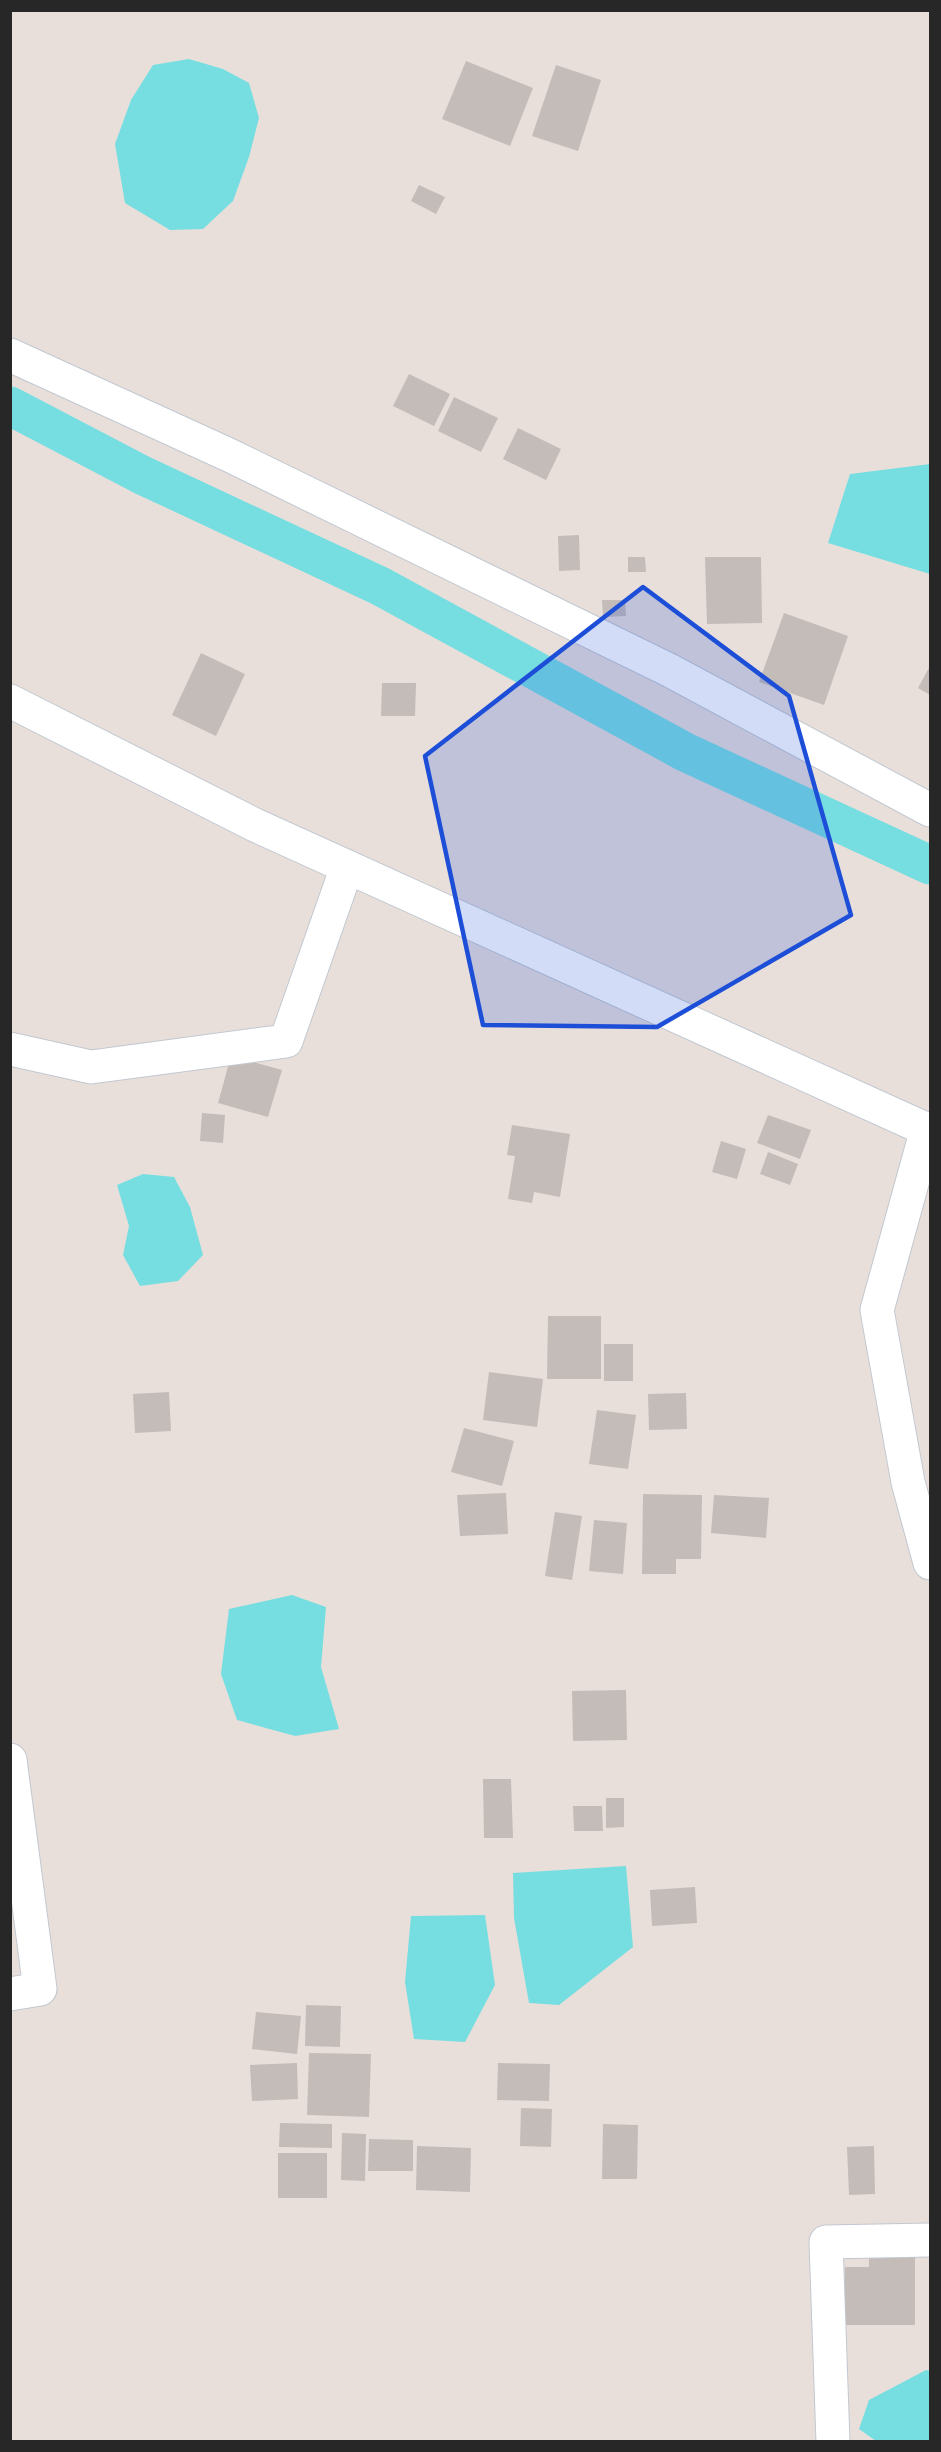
<svg xmlns="http://www.w3.org/2000/svg" width="941" height="2452" font-family="'Roboto Condensed',sans-serif">
<style>
.water{fill:#76dee1}
.lines{fill:none;stroke-linecap:round;stroke-linejoin:round}
.canal{stroke:#76dee1;stroke-width:39}
.building{fill:#c4bcb9}
.minor-casing{stroke:#c2c8d0;stroke-width:35}
.minor{stroke:#fff;stroke-width:33}
.marked{fill:#1d4ed8;fill-opacity:0.2;stroke:#1d4ed8;stroke-width:4.5;stroke-linejoin:round}
</style>
<rect width="100%" height="100%" fill="#e8dfda"/>
<g class="water">
<polygon points="189,59 223,69 249,83 259,118 249,157 233,201 203,229 170,230 125,203 115,144 131,100 153,65"/>
<polygon points="930,464 930,574 828,543 850,474"/>
<polygon points="143,1174 174,1177 190,1207 203,1255 178,1281 140,1286 123,1255 129,1226 117,1185"/>
<polygon points="292,1595 326,1607 321,1667 339,1729 295,1736 237,1720 221,1674 229,1609"/>
<polygon points="626,1866 633,1947 559,2005 529,2003 514,1918 513,1873"/>
<polygon points="485,1915 495,1985 465,2042 414,2039 405,1982 411,1916"/>
<polygon points="926,2370 930,2371 930,2441 876,2441 859,2429 869,2400"/>
</g>
<g class="lines">
<polyline class="canal" points="10,406 142,475 380,586 685,752 930,865"/>
</g>
<g class="building">
<polygon points="466,61 533,88 510,146 442,119"/>
<polygon points="556,65 601,80 578,151 532,136"/>
<polygon points="419,185 445,197 436,214 411,201"/>
<polygon points="409,374 450,394 434,426 393,406"/>
<polygon points="454,397 498,418 481,452 438,431"/>
<polygon points="518,428 561,449 546,480 503,459"/>
<polygon points="579,535 580,570 559,571 558,536"/>
<polygon points="628,557 645,557 646,572 628,572"/>
<polygon points="705,557 761,557 762,623 707,624"/>
<polygon points="602,600 625,600 626,616 603,617"/>
<polygon points="784,613 848,636 824,705 759,682"/>
<polygon points="201,653 245,674 216,736 172,715"/>
<polygon points="930,666 930,695 918,688"/>
<polygon points="382,683 416,683 415,716 381,716"/>
<polygon points="231,1056 282,1070 268,1117 218,1103"/>
<polygon points="202,1113 225,1115 223,1143 200,1141"/>
<polygon points="768,1115 811,1130 800,1159 757,1143"/>
<polygon points="512,1125 570,1134 560,1197 534,1192 532,1203 508,1199 515,1156 507,1155"/>
<polygon points="721,1141 746,1149 737,1179 712,1172"/>
<polygon points="768,1152 798,1164 790,1185 760,1174"/>
<polygon points="548,1316 601,1316 601,1379 547,1379"/>
<rect x="604" y="1344" width="29" height="37"/>
<polygon points="489,1372 543,1379 537,1427 483,1420"/>
<polygon points="169,1392 171,1431 135,1433 133,1394"/>
<polygon points="686,1393 687,1429 649,1430 648,1394"/>
<polygon points="597,1410 636,1415 628,1469 589,1464"/>
<polygon points="464,1428 514,1441 502,1486 451,1472"/>
<polygon points="506,1493 508,1534 460,1536 457,1495"/>
<polygon points="643,1494 702,1495 701,1559 676,1559 676,1574 642,1574"/>
<polygon points="714,1495 769,1498 766,1538 711,1533"/>
<polygon points="555,1512 582,1516 572,1580 545,1576"/>
<polygon points="594,1520 627,1523 623,1574 589,1571"/>
<polygon points="626,1690 627,1740 573,1741 572,1691"/>
<polygon points="483,1779 511,1779 513,1838 484,1838"/>
<polygon points="606,1798 624,1798 624,1827 606,1828"/>
<polygon points="573,1806 602,1806 603,1831 574,1831"/>
<polygon points="695,1887 697,1923 652,1926 650,1890"/>
<polygon points="306,2005 341,2006 340,2047 305,2046"/>
<polygon points="256,2012 301,2016 297,2054 252,2049"/>
<polygon points="309,2053 371,2054 369,2117 307,2115"/>
<polygon points="297,2063 298,2099 252,2101 250,2065"/>
<polygon points="498,2063 550,2064 549,2101 497,2100"/>
<polygon points="521,2108 552,2109 551,2147 520,2146"/>
<polygon points="280,2123 332,2124 332,2148 279,2147"/>
<polygon points="603,2124 638,2125 637,2179 602,2179"/>
<polygon points="342,2133 366,2134 365,2181 341,2180"/>
<polygon points="369,2139 413,2140 413,2171 368,2171"/>
<polygon points="417,2146 471,2148 470,2192 416,2190"/>
<polygon points="874,2146 875,2194 849,2195 847,2147"/>
<rect x="278" y="2153" width="49" height="45"/>
<polygon points="869,2250 915,2250 915,2325 845,2325 845,2267 869,2267"/>
</g>
<g class="lines">
<defs>
<g id="minor">
<polyline points="10,355 229,455 669,670 930,810"/>
<polyline points="10,701 255,825 930,1131"/>
<polyline points="10,1049 91,1067 286,1041 347,867"/>
<polyline points="927,1129 877,1310 908,1482 930,1563"/>
<polyline points="10,1760 40,1989 10,1994"/>
<polyline points="833,2442 826,2242 930,2240"/>
</g>
</defs>
<use href="#minor" class="minor-casing"/>
<use href="#minor" class="minor"/>
</g>
<path class="marked" d="M643,587L789,696L851,915L657,1027L483,1025L425,756Z"/>
<rect width="941" height="2452" fill="none" stroke="#272727" stroke-width="24"/>
</svg>
